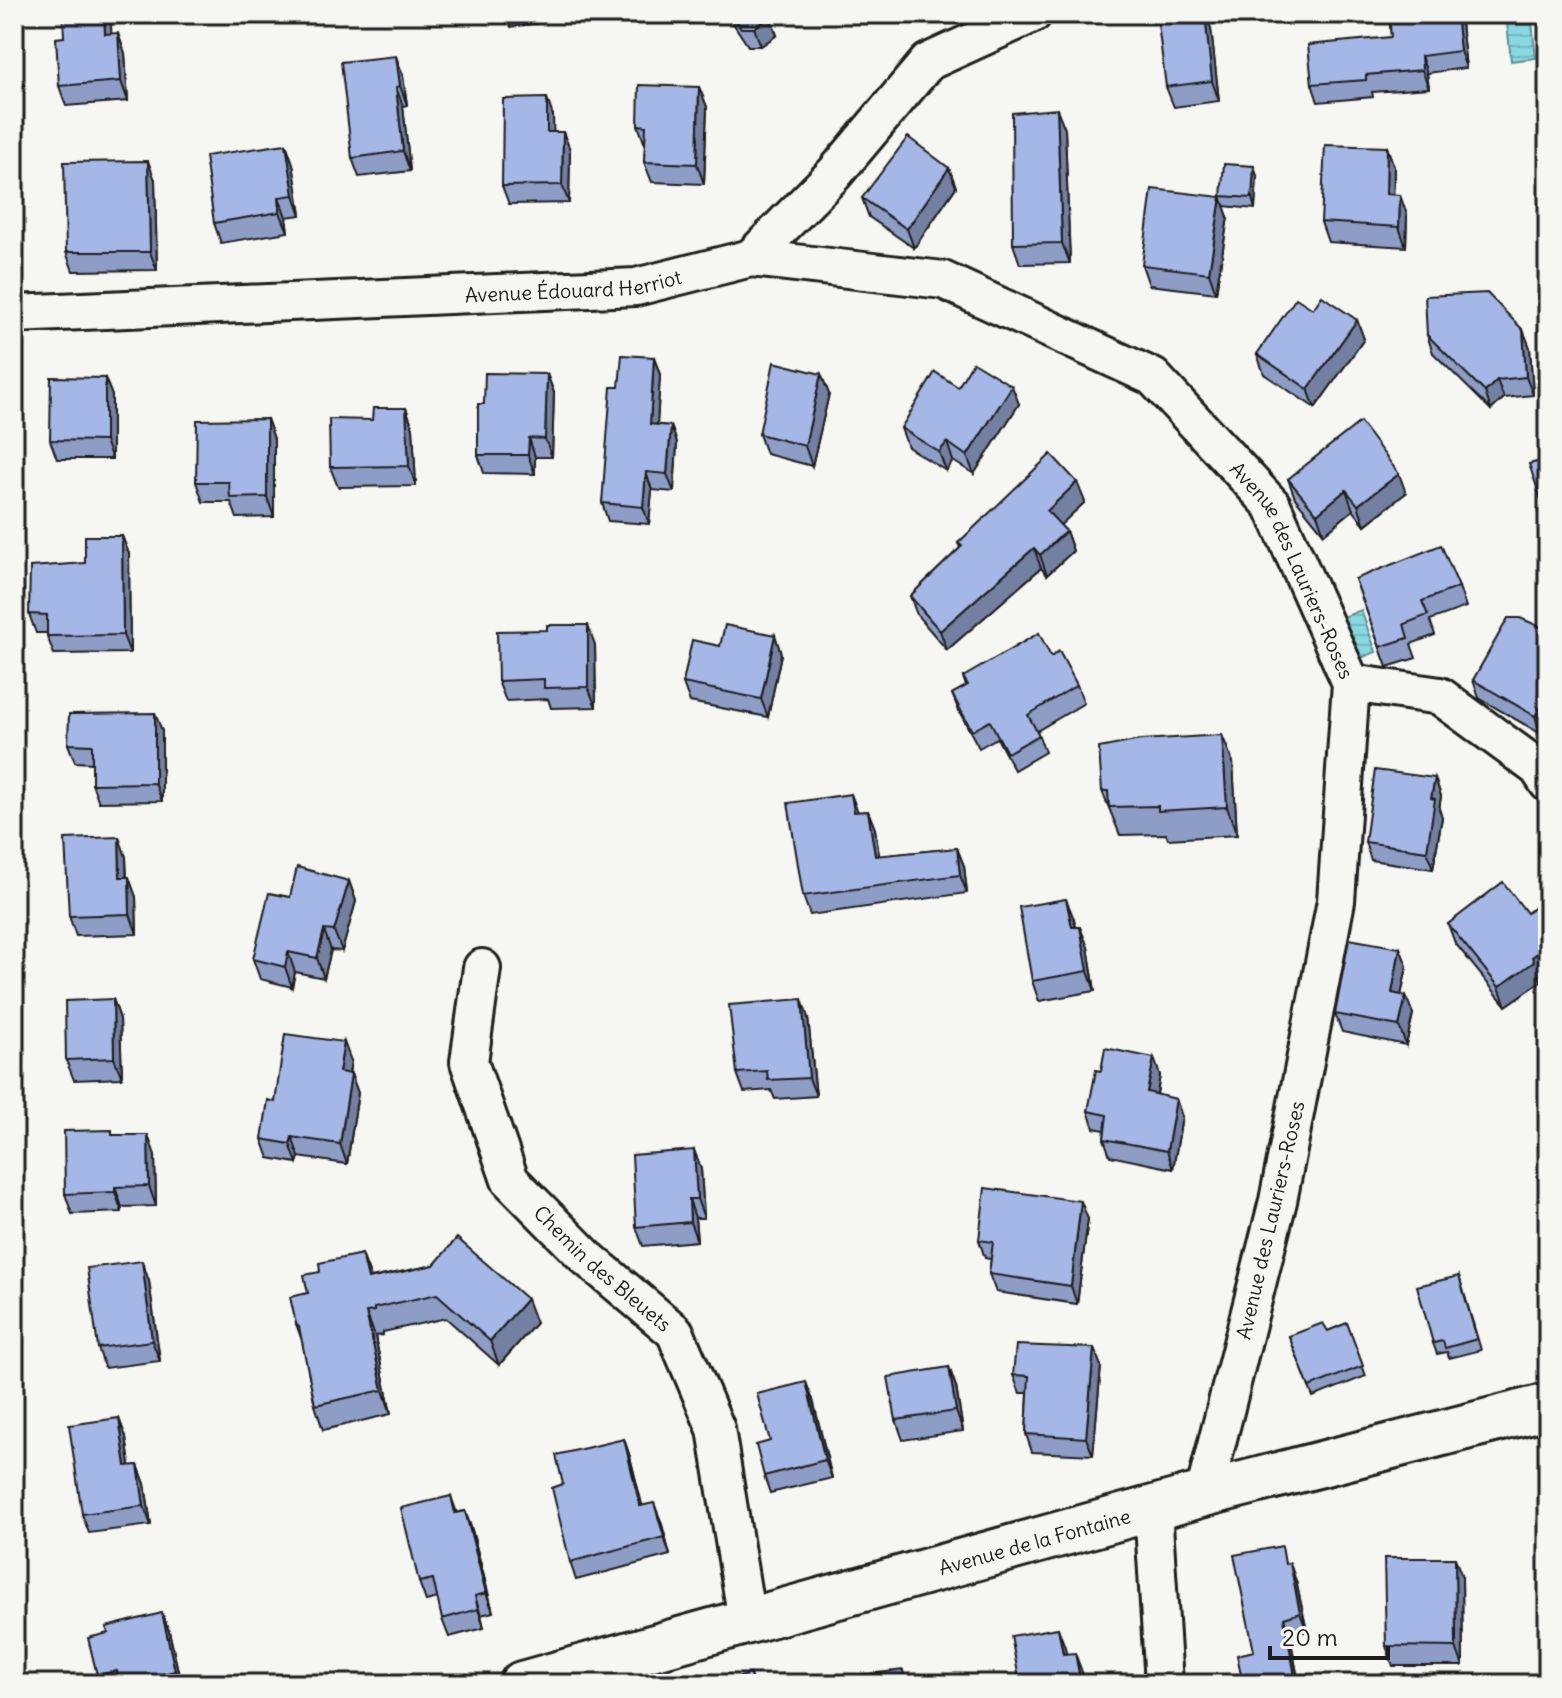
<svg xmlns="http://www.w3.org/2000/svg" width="1562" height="1698" font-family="Delius,sans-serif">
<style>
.water{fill:url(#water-rules);stroke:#5c8d92;stroke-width:2}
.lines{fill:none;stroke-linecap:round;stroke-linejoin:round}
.street-casing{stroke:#1c1c1c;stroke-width:42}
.secondary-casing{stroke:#1c1c1c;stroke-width:50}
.street{stroke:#f6f6f2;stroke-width:36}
.secondary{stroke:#f6f6f2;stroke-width:44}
.wall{fill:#8d9dc6;stroke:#1c1c1c;stroke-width:2}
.shaded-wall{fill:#7380a1;stroke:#1c1c1c;stroke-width:2}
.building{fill:#a4b7e6;stroke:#1c1c1c;stroke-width:2}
.labels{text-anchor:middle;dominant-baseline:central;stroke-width:8;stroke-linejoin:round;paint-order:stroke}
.street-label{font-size:20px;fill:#1c1c1c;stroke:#f6f6f2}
</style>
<defs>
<pattern id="water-rules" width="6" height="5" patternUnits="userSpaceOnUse" patternTransform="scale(2)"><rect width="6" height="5" fill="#87d8e1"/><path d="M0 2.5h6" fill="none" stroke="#74b9c0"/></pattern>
</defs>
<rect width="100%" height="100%" fill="#f6f6f2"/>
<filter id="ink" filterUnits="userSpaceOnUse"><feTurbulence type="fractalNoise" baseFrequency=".0125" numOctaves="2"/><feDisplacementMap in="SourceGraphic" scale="16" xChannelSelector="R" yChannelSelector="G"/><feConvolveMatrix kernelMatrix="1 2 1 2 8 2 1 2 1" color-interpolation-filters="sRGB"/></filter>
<g filter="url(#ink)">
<g class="water">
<polygon points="1506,14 1531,14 1536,58 1511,61"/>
<polygon points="1361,610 1376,652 1351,662 1336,620"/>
</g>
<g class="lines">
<defs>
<g id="street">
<path id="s1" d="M751,258L943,280L1153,377L1272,505L1351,683L1336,901L1278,1201L1204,1494"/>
<path id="s2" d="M14,314L636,287L751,258L834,174L928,62L1033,14"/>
<polyline points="1351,683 1440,696 1538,768 1548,783"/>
<path id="s3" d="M482,968L469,1062L510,1180L586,1257L675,1332L716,1429L747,1621"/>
<polyline points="1153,1508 1164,1684"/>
</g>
<g id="secondary">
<path id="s4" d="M522,1684L1204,1494L1548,1406"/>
</g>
</defs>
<use href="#street" class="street-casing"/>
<use href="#secondary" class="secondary-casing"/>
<use href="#street" class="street"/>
<use href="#secondary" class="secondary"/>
</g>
<g class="wall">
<polygon points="506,14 539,14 540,23 511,27"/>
<polygon points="727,14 768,14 777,35 761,46 748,46"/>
<polygon points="1389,14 1460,14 1466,68 1427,73 1429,88 1372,92 1373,97 1318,102 1312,84 1391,37"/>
<polygon points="111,22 111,33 125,53 128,101 66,106 59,86 64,37"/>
<polygon points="1211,29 1219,101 1174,107 1166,87"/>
<polygon points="403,76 407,105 403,106 410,171 359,177 352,158"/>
<polygon points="699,87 707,107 704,184 652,182 644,162 645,145 638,125"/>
<polygon points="553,116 553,132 563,132 570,150 569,203 509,204 502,186"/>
<polygon points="1065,129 1070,263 1020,264 1013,244"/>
<polygon points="286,144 293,164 301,215 286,217 288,232 221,243 214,223"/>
<polygon points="1387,147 1394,167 1393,194 1407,215 1406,247 1328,242 1321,222"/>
<polygon points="949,168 956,187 914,248 869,217 862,198"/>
<polygon points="1257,176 1255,209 1224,206 1221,196"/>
<polygon points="155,180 157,270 73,271 66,252"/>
<polygon points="1221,197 1228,217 1216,293 1149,285 1142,265"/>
<polygon points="1313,309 1357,320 1364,339 1315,408 1264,374 1257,354"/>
<polygon points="1523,330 1530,348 1533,395 1504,398 1491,410 1433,353 1427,335"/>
<polygon points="654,357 660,375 657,425 671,426 677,443 674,492 652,490 649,524 608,521 602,503 619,387"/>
<polygon points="547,374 554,393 552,457 535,457 535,474 484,473 478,455 484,404"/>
<polygon points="821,374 829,394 812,466 766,454 759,434"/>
<polygon points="105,378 112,396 112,459 57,459 50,440"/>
<polygon points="958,387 1019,404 974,474 953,461 946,471 908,447 901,428"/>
<polygon points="406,408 413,428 416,486 338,487 330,467 372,420"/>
<polygon points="267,419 274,439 274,517 237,518 231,502 203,502 196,482"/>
<polygon points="1288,479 1406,493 1365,525 1353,510 1324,534 1295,498"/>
<polygon points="1085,502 1060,525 1066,531 1073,551 1047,575 1041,568 947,650 917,615 910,596 960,548 958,543"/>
<polygon points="122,536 129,554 130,653 54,654 47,636 47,633 36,633 29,614 85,563"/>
<polygon points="1355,579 1459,587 1466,607 1430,620 1435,635 1411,644 1416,658 1387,667"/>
<polygon points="1548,630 1548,722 1541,734 1479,698 1473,680"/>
<polygon points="775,635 781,654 768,717 690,702 683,683"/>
<polygon points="595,645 596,707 551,708 548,699 506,701 498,681"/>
<polygon points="1051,657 1077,685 1084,703 1037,731 1045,752 1014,770 997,738 979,748 959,711 952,694 966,686 963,677"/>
<polygon points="162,731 162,801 99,802 92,784 92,763 75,762 68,744"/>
<polygon points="1233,762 1237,835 1168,839 1166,834 1120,835 1102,791"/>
<polygon points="1435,778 1441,796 1439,809 1442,817 1433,869 1371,860 1365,842"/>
<polygon points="868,811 875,829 879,856 957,848 964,866 967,893 810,915 803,896 858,812"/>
<polygon points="126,857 127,877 136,897 137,934 76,936 69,916"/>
<polygon points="349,881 356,901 342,951 331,950 324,978 295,972 292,987 260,979 253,959 290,897"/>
<polygon points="1527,913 1548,921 1548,969 1539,976 1542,981 1506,1006 1455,943 1448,924"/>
<polygon points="1074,919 1075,927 1088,947 1095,991 1039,1001 1032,981"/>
<polygon points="1400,948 1407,966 1401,995 1413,1014 1406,1045 1342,1032 1335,1014"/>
<polygon points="113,999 120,1019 122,1078 74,1080 66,1060"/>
<polygon points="808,1018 816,1096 775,1099 771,1090 744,1092 737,1073"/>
<polygon points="351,1061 349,1073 351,1074 358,1093 347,1164 299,1157 297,1163 269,1158 262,1139 275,1102"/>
<polygon points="1101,1071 1160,1075 1157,1095 1176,1099 1182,1117 1173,1169 1110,1156 1104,1139 1105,1130 1094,1128 1088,1111"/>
<polygon points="114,1135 155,1155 156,1206 122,1207 122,1212 72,1214 65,1194"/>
<polygon points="694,1150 701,1169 704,1218 695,1218 697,1241 643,1246 636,1227"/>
<polygon points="1088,1219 1077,1304 996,1292 989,1274 991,1259 985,1258 979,1240"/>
<polygon points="434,1265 536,1323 499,1365 446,1318 383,1332 383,1335 375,1336 391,1414 323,1430 315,1405 303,1343 296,1324 371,1278"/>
<polygon points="1459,1276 1481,1350 1449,1358 1447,1352 1437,1354 1433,1343"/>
<polygon points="149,1281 160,1361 105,1368 98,1348"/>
<polygon points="1347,1323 1366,1376 1313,1397 1289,1336 1328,1331"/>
<polygon points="1101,1366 1093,1455 1032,1452 1026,1434 1028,1393 1020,1393 1013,1375"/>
<polygon points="949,1367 956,1387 963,1431 903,1440 896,1420"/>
<polygon points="813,1400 832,1478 770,1493 764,1476"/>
<polygon points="126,1437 130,1466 138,1465 145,1484 151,1525 89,1533 82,1514"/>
<polygon points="624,1439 630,1457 642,1506 661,1521 670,1555 576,1580 570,1562 563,1484"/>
<polygon points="451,1496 457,1513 465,1511 472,1530 493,1612 481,1615 484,1628 449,1637 442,1619 438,1598 426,1601 419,1582"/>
<polygon points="1288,1564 1296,1581 1307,1631 1290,1636 1299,1684 1243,1684 1254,1651"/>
<polygon points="1462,1577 1463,1666 1393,1666 1386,1646"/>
<polygon points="162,1613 169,1631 181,1684 100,1684 97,1675 108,1633"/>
</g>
<g class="shaded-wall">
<polygon points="104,14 108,14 111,22 112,54 105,34"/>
<polygon points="1205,14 1206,14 1211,29 1219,101 1212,81"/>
<polygon points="1456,14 1460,14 1466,68 1460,51"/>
<polygon points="770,17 777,35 761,46 754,28"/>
<polygon points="118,33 125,53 128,101 121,81"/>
<polygon points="396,56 403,76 407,105 400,86"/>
<polygon points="1421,56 1427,73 1429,88 1422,70"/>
<polygon points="396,87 403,106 410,171 403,151"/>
<polygon points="699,87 707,107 704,184 697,164"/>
<polygon points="547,98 553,116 554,151 547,132"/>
<polygon points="1057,109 1065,129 1070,263 1062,243"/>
<polygon points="563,132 570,150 569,203 562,185"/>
<polygon points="286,144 293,164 301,215 294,195"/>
<polygon points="1387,147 1394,167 1393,214 1386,194"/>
<polygon points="148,161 155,180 157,270 150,252"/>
<polygon points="1254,166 1257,176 1255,209 1252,198"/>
<polygon points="949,168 956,187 914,248 907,229"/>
<polygon points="1400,195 1407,215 1406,247 1399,227"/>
<polygon points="279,197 286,217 288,232 280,212"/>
<polygon points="1221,197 1228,217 1216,293 1209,273"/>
<polygon points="1357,320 1364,339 1315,408 1308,389"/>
<polygon points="1523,330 1530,348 1533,395 1526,377"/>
<polygon points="654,357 660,375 656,442 650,424"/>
<polygon points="547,374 554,393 552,457 545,439"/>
<polygon points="821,374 829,394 812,466 805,446"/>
<polygon points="105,378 112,396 112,459 105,441"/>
<polygon points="1497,380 1504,398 1491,410 1485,392"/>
<polygon points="1012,386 1019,404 974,474 967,456"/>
<polygon points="406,408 413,428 416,486 409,466"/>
<polygon points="267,419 274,439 274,517 267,497"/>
<polygon points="671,426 677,443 674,492 667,474"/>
<polygon points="529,438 535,457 535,474 528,455"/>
<polygon points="947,442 953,461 946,471 939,452"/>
<polygon points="646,472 652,490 649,524 643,507"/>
<polygon points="1399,474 1406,493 1365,525 1358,505"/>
<polygon points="1077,482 1085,502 1054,531 1047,511"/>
<polygon points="1346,490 1353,510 1324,534 1317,514"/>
<polygon points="1066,531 1073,551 1047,575 1040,555"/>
<polygon points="122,536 129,554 130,653 123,635"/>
<polygon points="1034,548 1041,568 947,650 940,631"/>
<polygon points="588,625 595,645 596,707 588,687"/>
<polygon points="775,635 781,654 768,717 761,699"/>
<polygon points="1542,705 1548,722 1541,734 1535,716"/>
<polygon points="155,713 162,731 162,801 155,783"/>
<polygon points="1222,735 1233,762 1237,835 1227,807"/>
<polygon points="1435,778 1441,796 1439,809 1442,817 1433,869 1427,851 1431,798"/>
<polygon points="851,794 858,812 854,812"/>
<polygon points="868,811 875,829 882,874 875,856"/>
<polygon points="119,837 126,857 127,897 120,877"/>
<polygon points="957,848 964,866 967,893 960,875"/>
<polygon points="129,877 136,897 137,934 130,914"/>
<polygon points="349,881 356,901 342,951 334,931"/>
<polygon points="1066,899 1074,919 1079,947 1072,927"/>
<polygon points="1080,927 1088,947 1095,991 1088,971"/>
<polygon points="324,930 331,950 324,978 317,958"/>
<polygon points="1548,945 1548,969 1539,976 1542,981 1506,1006 1499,987 1532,957"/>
<polygon points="1400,948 1407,966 1398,1011 1392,993"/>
<polygon points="288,952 295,972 292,987 285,967"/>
<polygon points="1406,996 1413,1014 1406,1045 1399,1026"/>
<polygon points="113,999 120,1019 122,1078 114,1058"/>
<polygon points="802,999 808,1018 816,1096 809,1078"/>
<polygon points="344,1042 351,1061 346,1091 339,1072"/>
<polygon points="1154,1058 1160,1075 1154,1110 1147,1092"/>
<polygon points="351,1074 358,1093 347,1164 340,1144"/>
<polygon points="1176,1099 1182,1117 1173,1169 1167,1151"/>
<polygon points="148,1135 155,1155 156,1206 149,1186"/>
<polygon points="292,1137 299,1157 297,1163 290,1144"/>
<polygon points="694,1150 701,1169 704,1218 697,1199"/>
<polygon points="115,1187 122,1207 122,1212 115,1192"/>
<polygon points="689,1199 695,1218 697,1241 690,1222"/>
<polygon points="1081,1201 1088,1219 1077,1304 1071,1286"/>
<polygon points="362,1254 371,1278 368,1279"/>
<polygon points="142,1261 149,1281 160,1361 152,1341"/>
<polygon points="527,1299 536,1323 499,1365 490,1341"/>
<polygon points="366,1312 375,1336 391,1414 383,1390"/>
<polygon points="1094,1348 1101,1366 1093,1455 1086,1438"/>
<polygon points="949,1367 956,1387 963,1431 956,1411"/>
<polygon points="806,1382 813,1400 832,1478 825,1460"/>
<polygon points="119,1418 126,1437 133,1485 126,1466"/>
<polygon points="624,1439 630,1457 647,1524 640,1506"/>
<polygon points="138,1465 145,1484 151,1525 144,1506"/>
<polygon points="654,1503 661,1521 670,1555 664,1537"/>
<polygon points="465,1511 472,1530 493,1612 486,1593"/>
<polygon points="1455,1558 1462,1577 1463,1666 1456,1647"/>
<polygon points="1290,1563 1296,1581 1307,1631 1300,1613"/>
<polygon points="475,1596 481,1615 484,1628 478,1609"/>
<polygon points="162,1613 169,1631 181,1684 175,1671"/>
<polygon points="1284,1618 1290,1636 1299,1684 1297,1684 1295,1676"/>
<polygon points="1058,1628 1065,1647 1070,1674 1063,1654"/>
<polygon points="1075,1653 1082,1672 1084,1684 1081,1684"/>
</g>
<g class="building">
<polygon points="63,14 104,14 105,34 118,33 121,81 59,86 56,38 64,37"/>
<polygon points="506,14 531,14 507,17"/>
<polygon points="732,14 768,14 770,17 754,28 741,28"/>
<polygon points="1171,14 1205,14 1212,81 1166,87 1157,16"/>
<polygon points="1389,14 1456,14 1460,51 1421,56 1422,70 1366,75 1366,80 1312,84 1308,45 1391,37"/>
<polygon points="396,56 400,86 396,87 403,151 352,158 341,62"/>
<polygon points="639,85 699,87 697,164 644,162 646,126 638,125"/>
<polygon points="547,98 547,132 563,132 562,185 502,186 503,99"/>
<polygon points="1057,109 1062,243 1013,244 1012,113"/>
<polygon points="908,137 949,168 907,229 862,198"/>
<polygon points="286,144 294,195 279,197 280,212 214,223 205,156"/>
<polygon points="1325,145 1387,147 1386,194 1400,195 1399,227 1321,222"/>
<polygon points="148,161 150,252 66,252 64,162"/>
<polygon points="1224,164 1254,166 1252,198 1221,196"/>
<polygon points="1152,189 1221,197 1209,273 1142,265"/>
<polygon points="1487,293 1523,330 1526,377 1497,380 1485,392 1427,335 1425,296"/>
<polygon points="1322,296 1357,320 1308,389 1257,354 1296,298 1313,309"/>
<polygon points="622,355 654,357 650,424 671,426 667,474 646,472 643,507 602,503 611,387 619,387"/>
<polygon points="774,362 821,374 805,446 759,434"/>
<polygon points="973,362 1012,386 967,456 947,442 939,452 901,428 935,372 958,387"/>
<polygon points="485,373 547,374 545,439 529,438 528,455 478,455 478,404 484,404"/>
<polygon points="51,377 105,378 105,441 50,440"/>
<polygon points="373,408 406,408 409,466 330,467 329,419 372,420"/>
<polygon points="267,419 267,497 230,498 229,482 196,482 197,420"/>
<polygon points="1360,422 1399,474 1358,505 1346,490 1317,514 1288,479"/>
<polygon points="1051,454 1077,482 1047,511 1066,531 1040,555 1034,548 940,631 910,596 962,546 958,543"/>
<polygon points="1548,459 1548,514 1546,514 1529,464"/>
<polygon points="85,536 122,536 123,635 47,636 47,615 29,614 30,567 85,563"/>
<polygon points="1441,545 1459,587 1422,601 1428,615 1404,624 1408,638 1380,647 1355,579"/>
<polygon points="1508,618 1520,618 1548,630 1548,708 1542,705 1535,716 1473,680"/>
<polygon points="547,625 588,625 588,687 544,688 544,679 498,681 497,631 547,630"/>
<polygon points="725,625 775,635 761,699 683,683 692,640 720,646"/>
<polygon points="1039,633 1051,657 1059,651 1077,685 1028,715 1039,735 1007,753 990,721 972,731 952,694 968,685 963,677"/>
<polygon points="155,713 155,783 92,784 92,745 68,744 69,714"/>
<polygon points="1222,735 1227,807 1158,811 1158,806 1109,807 1108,791 1102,791 1099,748 1141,740"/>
<polygon points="1375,770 1435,778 1431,798 1435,799 1427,851 1365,842"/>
<polygon points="851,794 854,812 868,811 875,856 957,848 960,875 803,896 788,803"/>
<polygon points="119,837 120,877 129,877 130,914 69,916 65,839"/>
<polygon points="297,867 349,881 334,931 324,930 317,958 288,952 285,967 253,959 269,893 290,897"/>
<polygon points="1503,882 1527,913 1536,906 1548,921 1548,945 1532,957 1534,962 1499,987 1448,924"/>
<polygon points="1066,899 1072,927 1080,927 1088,971 1032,981 1019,907"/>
<polygon points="1349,939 1400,948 1392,993 1406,996 1399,1026 1335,1014"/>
<polygon points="113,999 114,1058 66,1060 65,1001"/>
<polygon points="802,999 809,1078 768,1080 767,1071 737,1073 729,1005"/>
<polygon points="285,1034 344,1042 339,1072 351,1074 340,1144 292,1137 290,1144 262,1139 268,1100 275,1102"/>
<polygon points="1105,1048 1154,1058 1147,1092 1176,1099 1167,1151 1104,1139 1107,1115 1088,1111 1096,1070 1101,1071"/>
<polygon points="112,1130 112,1135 148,1135 149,1186 115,1187 115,1192 65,1194 64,1131"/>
<polygon points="694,1150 697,1199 689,1199 690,1222 636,1227 632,1155"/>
<polygon points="985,1188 1081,1201 1071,1286 989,1274 993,1242 979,1240"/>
<polygon points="457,1238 527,1299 490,1341 437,1294 374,1308 374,1311 366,1312 383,1390 315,1405 299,1327 296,1324 290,1297 308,1293 304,1275 320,1272 319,1263 362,1254 368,1279 434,1265"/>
<polygon points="142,1261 152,1341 98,1348 87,1268"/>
<polygon points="1459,1276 1477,1339 1445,1348 1443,1341 1433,1343 1417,1286"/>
<polygon points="1323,1323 1328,1331 1347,1323 1363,1366 1309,1387 1289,1336"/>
<polygon points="1016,1345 1094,1348 1086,1438 1026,1434 1029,1376 1013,1375"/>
<polygon points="949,1367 956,1411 896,1420 888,1377"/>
<polygon points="806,1382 825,1460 764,1476 756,1445 770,1441 757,1394"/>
<polygon points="119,1418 126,1466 138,1465 144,1506 82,1514 69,1425"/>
<polygon points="624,1439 640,1506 654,1503 664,1537 570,1562 552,1488 563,1484 556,1455"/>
<polygon points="451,1496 455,1513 465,1511 486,1593 475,1596 478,1609 442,1619 433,1579 419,1582 401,1508"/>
<polygon points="1548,1503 1548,1539 1541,1505"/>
<polygon points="1282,1546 1285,1564 1290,1563 1300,1613 1284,1618 1295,1676 1259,1684 1243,1684 1237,1655 1254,1651 1234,1555"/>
<polygon points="1384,1558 1455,1558 1456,1647 1386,1646"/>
<polygon points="162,1613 175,1671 120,1684 117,1671 97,1675 88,1638 108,1633 106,1627"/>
<polygon points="1058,1628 1063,1654 1075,1653 1081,1684 1020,1684 1011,1636"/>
<polygon points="903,1670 905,1684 862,1684 861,1675"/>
<polygon points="750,1674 753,1684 717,1684"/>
</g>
</g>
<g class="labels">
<g class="street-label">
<text stroke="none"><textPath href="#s2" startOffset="560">Avenue Édouard Herriot</textPath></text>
<text stroke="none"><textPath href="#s1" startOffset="666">Avenue des Lauriers-Roses</textPath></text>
<text transform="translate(1270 1220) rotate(-77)">Avenue des Lauriers-Roses</text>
<text stroke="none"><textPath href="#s3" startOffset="348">Chemin des Bleuets</textPath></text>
<text stroke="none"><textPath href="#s4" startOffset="532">Avenue de la Fontaine</textPath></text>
</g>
</g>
<rect width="1562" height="1698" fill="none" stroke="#f6f6f2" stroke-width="48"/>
<rect x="24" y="24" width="1514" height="1650" fill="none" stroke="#1c1c1c" stroke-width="3" filter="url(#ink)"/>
<path d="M1270 1646v12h118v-12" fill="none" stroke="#1c1c1c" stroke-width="4"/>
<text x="1282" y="1646" font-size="24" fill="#1c1c1c" stroke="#f6f6f2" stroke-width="6" paint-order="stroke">20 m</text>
</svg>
